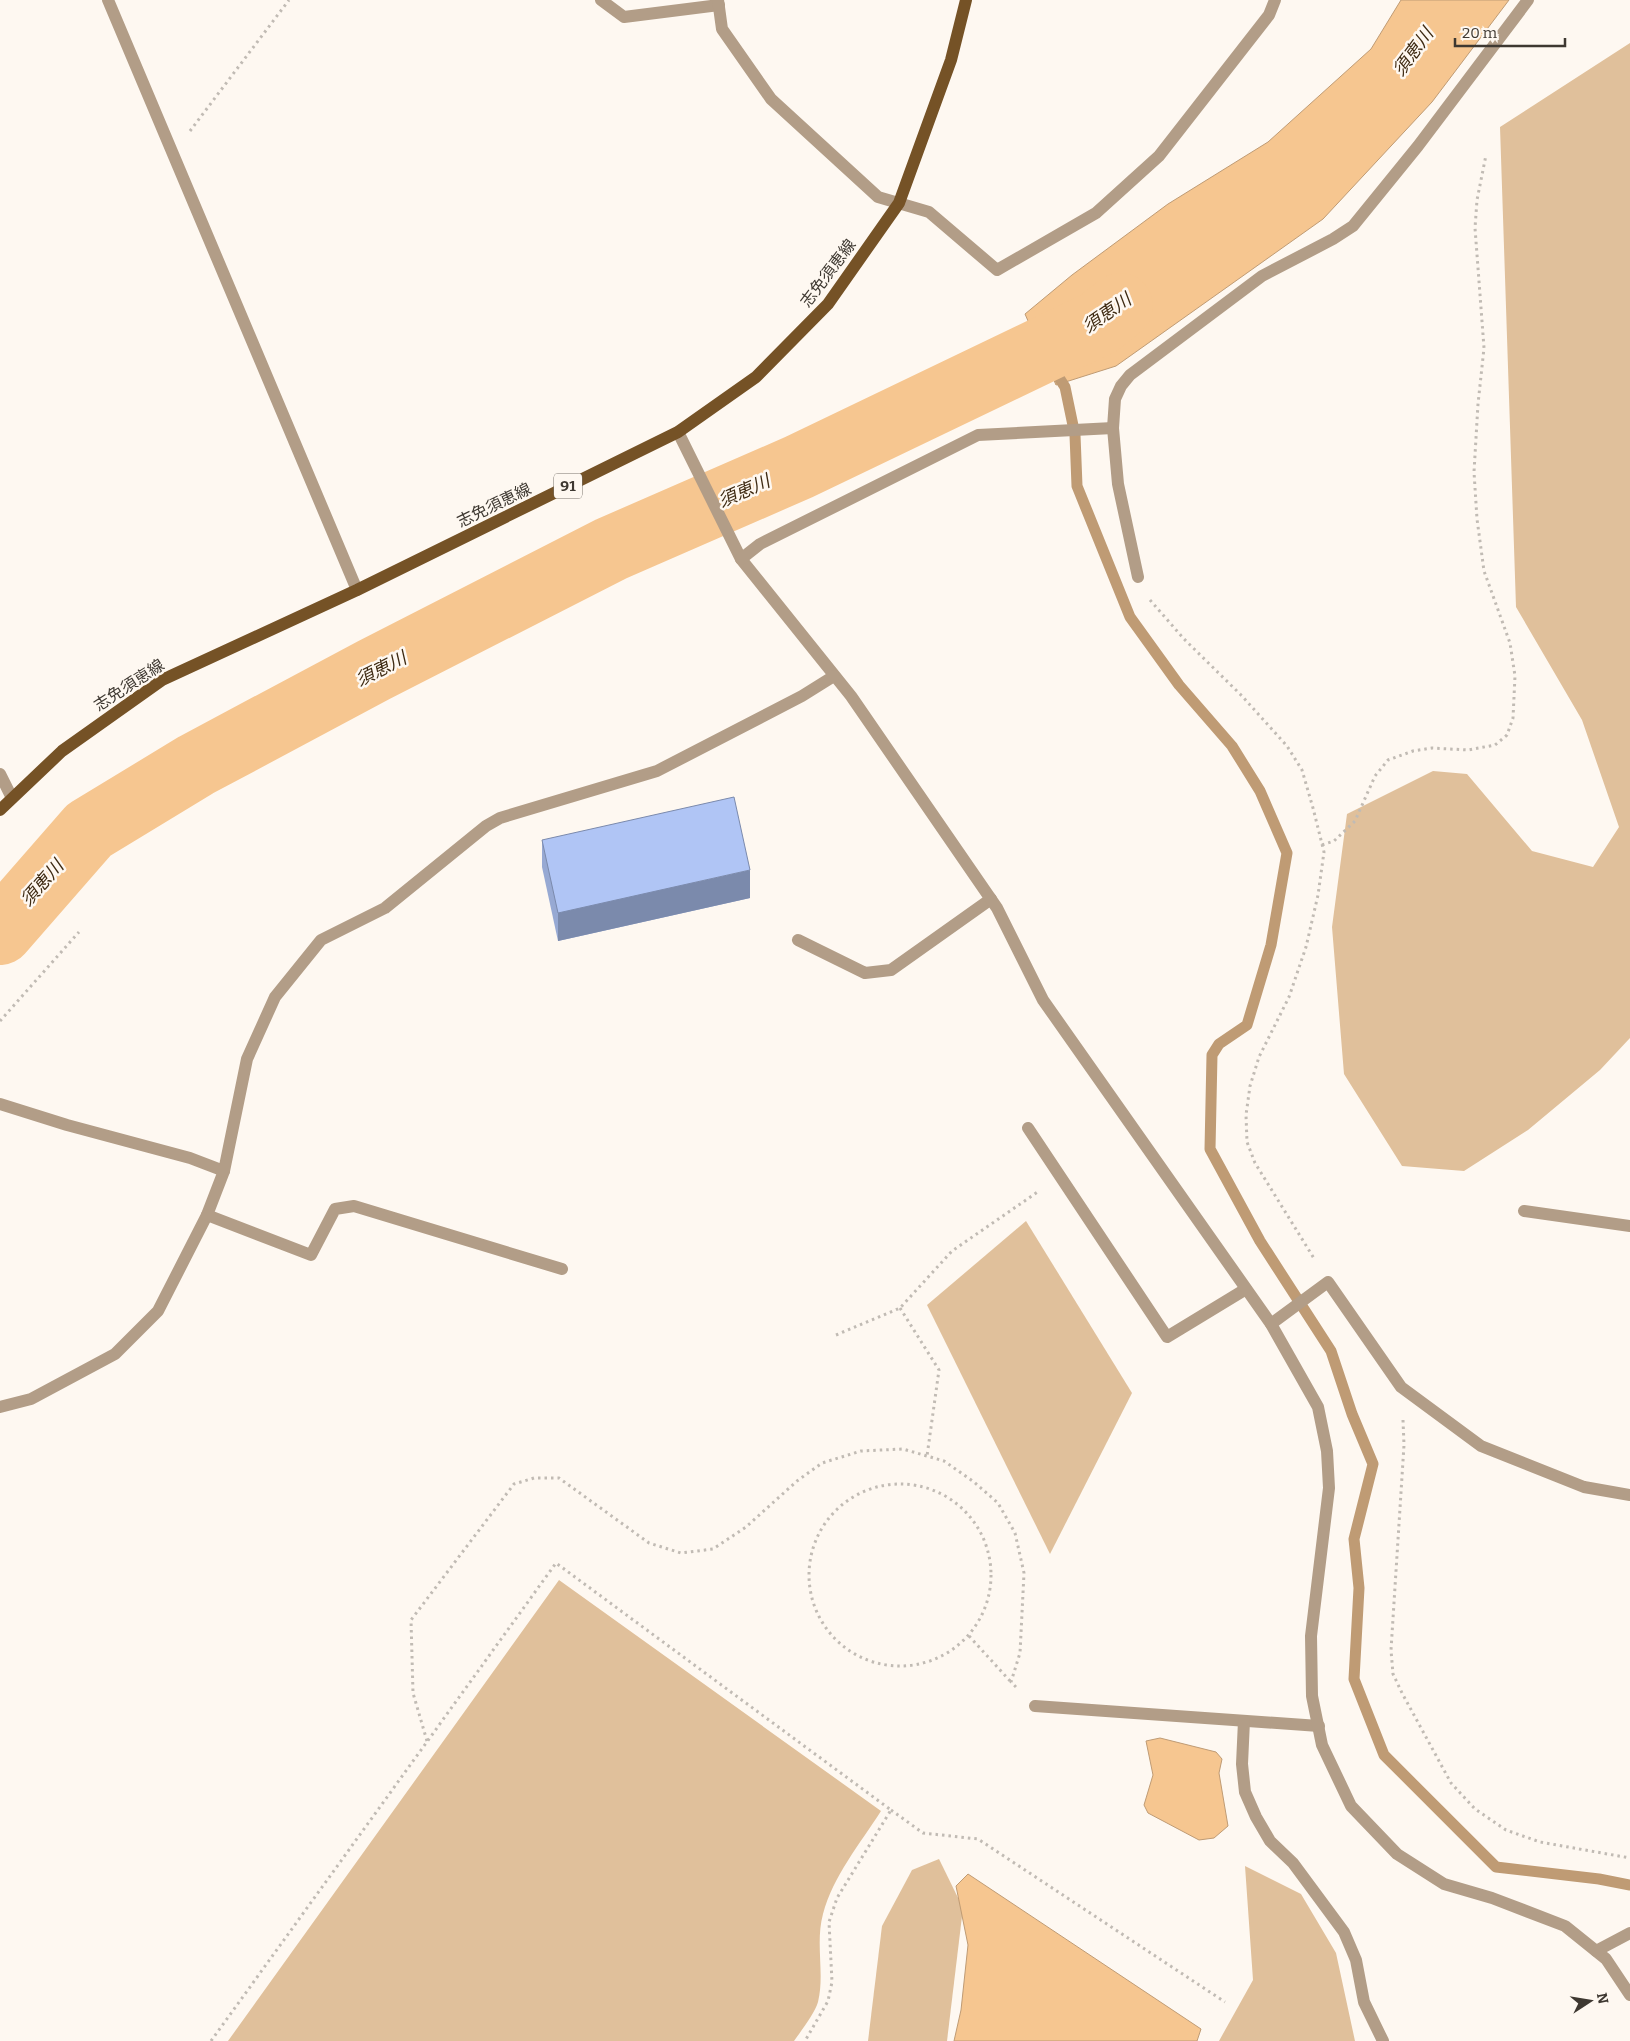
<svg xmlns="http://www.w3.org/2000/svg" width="1630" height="2041" font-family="Bitter,'Noto Sans JP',serif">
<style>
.green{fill:#e0c09b}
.water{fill:#f6c690;stroke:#bf9b74}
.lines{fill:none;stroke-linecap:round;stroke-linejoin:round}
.stream{stroke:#bf9b74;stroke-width:11}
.river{stroke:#f6c690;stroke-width:66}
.path{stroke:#c1bbb4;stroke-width:3;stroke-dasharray:2.5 4;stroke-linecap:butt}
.service{stroke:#b29d87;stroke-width:12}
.minor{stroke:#b29d87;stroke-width:12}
.primary{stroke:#755226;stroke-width:12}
.wall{fill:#97a9d3}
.shaded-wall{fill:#7b8aac}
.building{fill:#b0c5f5;stroke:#7b8aac}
.labels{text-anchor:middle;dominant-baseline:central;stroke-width:5;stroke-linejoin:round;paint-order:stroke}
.shield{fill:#fef8f1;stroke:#78726b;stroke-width:1}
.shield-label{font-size:15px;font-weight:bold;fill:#3e3831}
.street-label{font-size:16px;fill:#3e3831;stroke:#fef8f1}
.water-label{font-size:18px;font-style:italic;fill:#3e2a12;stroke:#fef8f1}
</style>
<rect width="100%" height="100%" fill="#fef8f1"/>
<g class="green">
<polygon points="1630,43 1630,1038 1600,1070 1528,1130 1464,1171 1402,1166 1344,1074 1332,927 1347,814 1433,771 1467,774 1532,851 1593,867 1619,827 1582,720 1516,607 1500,127"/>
<polygon points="1026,1221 1132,1393 1050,1554 927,1305"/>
<path d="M559,1580L881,1811C860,1844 833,1876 823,1914C815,1944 825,1973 818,2002C815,2013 801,2031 794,2041H228Z"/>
<polygon points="939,1859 963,1908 947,2041 868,2041 882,1926 912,1870"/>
<polygon points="1245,1866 1301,1894 1336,1953 1355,2041 1219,2041 1253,1980"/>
</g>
<g class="water">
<polygon points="1401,0 1509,0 1432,102 1323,219 1116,366 1056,385 1025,314 1072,275 1168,204 1268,142 1371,49"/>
<polygon points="1160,1738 1216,1752 1222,1759 1219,1773 1228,1826 1214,1838 1199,1840 1148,1813 1144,1805 1153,1775 1146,1741"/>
<polygon points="968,1874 1201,2029 1197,2041 954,2041 961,2010 968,1945 956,1886"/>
</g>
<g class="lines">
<polyline class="stream" points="1041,350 1065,387 1075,435 1077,486 1130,617 1179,685 1232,746 1260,791 1287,853 1271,945 1247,1025 1219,1044 1212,1055 1210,1149 1260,1241 1331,1351 1352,1414 1373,1464 1354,1539 1359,1588 1354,1679 1384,1755 1496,1867 1599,1879 1630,1885"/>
<polyline class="river" points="0,932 89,830 196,765 374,670 611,549 799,467 1099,323 1120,306"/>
<g class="path">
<polyline points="190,131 289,0"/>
<polyline points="1150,600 1184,639 1242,696 1287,746 1302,770 1313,808 1324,852 1318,895 1306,947 1289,997 1259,1057 1250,1086 1246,1115 1247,1142 1255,1163 1315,1260"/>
<polyline points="1322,845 1334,841 1355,821 1375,776 1388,760 1413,751 1432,748 1468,750 1495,745 1507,735 1513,718 1515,676 1510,643 1484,571 1477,519 1474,472 1478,404 1484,348 1475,228 1477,200 1486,155"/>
<polyline points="0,1021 79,932"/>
<polyline points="900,1308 939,1370 927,1456"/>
<polyline points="836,1335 900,1308 952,1251 1039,1191"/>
<polyline points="1403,1420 1404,1445 1391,1650 1393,1674 1402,1693 1451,1783 1475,1809 1506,1830 1540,1842 1630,1858"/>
<circle cx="900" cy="1575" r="91"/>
<polyline points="969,1636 1011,1682"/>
<polyline points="427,1741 413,1693 411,1620 514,1484 534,1478 559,1478 649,1543 681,1553 713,1549 746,1527 797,1481 822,1463 861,1451 903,1449 944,1461 974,1482 998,1503 1015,1533 1024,1573 1020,1653 1011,1682 1017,1688"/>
<polyline points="891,1810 923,1833 978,1839 1225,2002"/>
<polyline points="211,2041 556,1563 891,1810 837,1898 829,1922 832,1982 828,2001 805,2041"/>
</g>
<g class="service">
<polyline points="798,940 865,973 891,970 991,899"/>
<polyline points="1028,1128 1167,1337 1246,1289"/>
<polyline points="1035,1706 1319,1726"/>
<polyline points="1244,1721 1242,1764 1245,1792 1256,1817 1270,1841 1293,1863 1344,1932 1356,1960 1364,2002 1383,2041"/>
</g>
<g class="minor">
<polyline points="108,0 357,590"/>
<polyline points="601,0 624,17 719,5"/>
<polyline points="718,0 722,29 771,99 878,197 929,212 997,270 1096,213 1159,156 1269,15 1275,0"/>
<polyline points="678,432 741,559 851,696 997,908 1043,1000 1271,1324 1318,1407 1327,1451 1329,1488 1311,1636 1312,1696 1322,1745 1351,1806 1397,1854 1444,1884 1492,1898 1565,1926 1606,1959 1630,1995"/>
<polyline points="741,559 760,544 978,435 1113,428"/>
<polyline points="1138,577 1118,484 1113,428 1115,399 1121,386 1130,375 1262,276 1333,239 1353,226 1418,146 1528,0"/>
<polyline points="0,774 12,798"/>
<polyline points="0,1104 67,1125 190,1158 224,1171 207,1215 158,1311 115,1354 31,1399 0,1407"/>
<polyline points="224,1171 247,1059 275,997 321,940 385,908 486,826 500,818 657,771 802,696 834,676"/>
<polyline points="1524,1211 1630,1226"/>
<polyline points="207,1215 311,1255 335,1209 354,1206 562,1269"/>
<polyline points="1271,1324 1328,1282 1401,1387 1481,1446 1584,1487 1630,1495"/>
<polyline points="1596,1951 1630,1933"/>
</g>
<polyline class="primary" points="0,810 62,751 162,680 357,590 678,432 756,377 828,304 899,203 951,60 966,0"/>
</g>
<polygon class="wall" points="542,840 750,898 558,941 542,867"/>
<polygon class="shaded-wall" points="750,870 750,898 558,941 558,913"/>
<polygon class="building" points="734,797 750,870 558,913 542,840"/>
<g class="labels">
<rect class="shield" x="554" y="473.5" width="28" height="25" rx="4"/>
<g class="shield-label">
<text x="568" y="486">91</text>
</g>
<g class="street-label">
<text transform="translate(828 273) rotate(-53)">志免須恵線</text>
<text transform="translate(494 505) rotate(-26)">志免須恵線</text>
<text transform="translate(129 685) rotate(-33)">志免須恵線</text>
</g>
<g class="water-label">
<text transform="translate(1413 52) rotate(-54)">須恵川</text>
<text transform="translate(1107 313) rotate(-35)">須恵川</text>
<text transform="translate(744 491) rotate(-24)">須恵川</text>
<text transform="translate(381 669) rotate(-27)">須恵川</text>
<text transform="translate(42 883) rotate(-49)">須恵川</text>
</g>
</g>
<g transform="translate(1590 2001) rotate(78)" stroke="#fef8f1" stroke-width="4" paint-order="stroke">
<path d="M0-4L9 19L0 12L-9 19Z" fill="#3e3831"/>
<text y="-8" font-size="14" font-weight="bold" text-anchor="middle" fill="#3e3831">N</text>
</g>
<path d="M1455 38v8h110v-8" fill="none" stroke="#3e3831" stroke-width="2.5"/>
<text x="1462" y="38" font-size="15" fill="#3e3831" stroke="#fef8f1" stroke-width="4" paint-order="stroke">20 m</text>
</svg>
